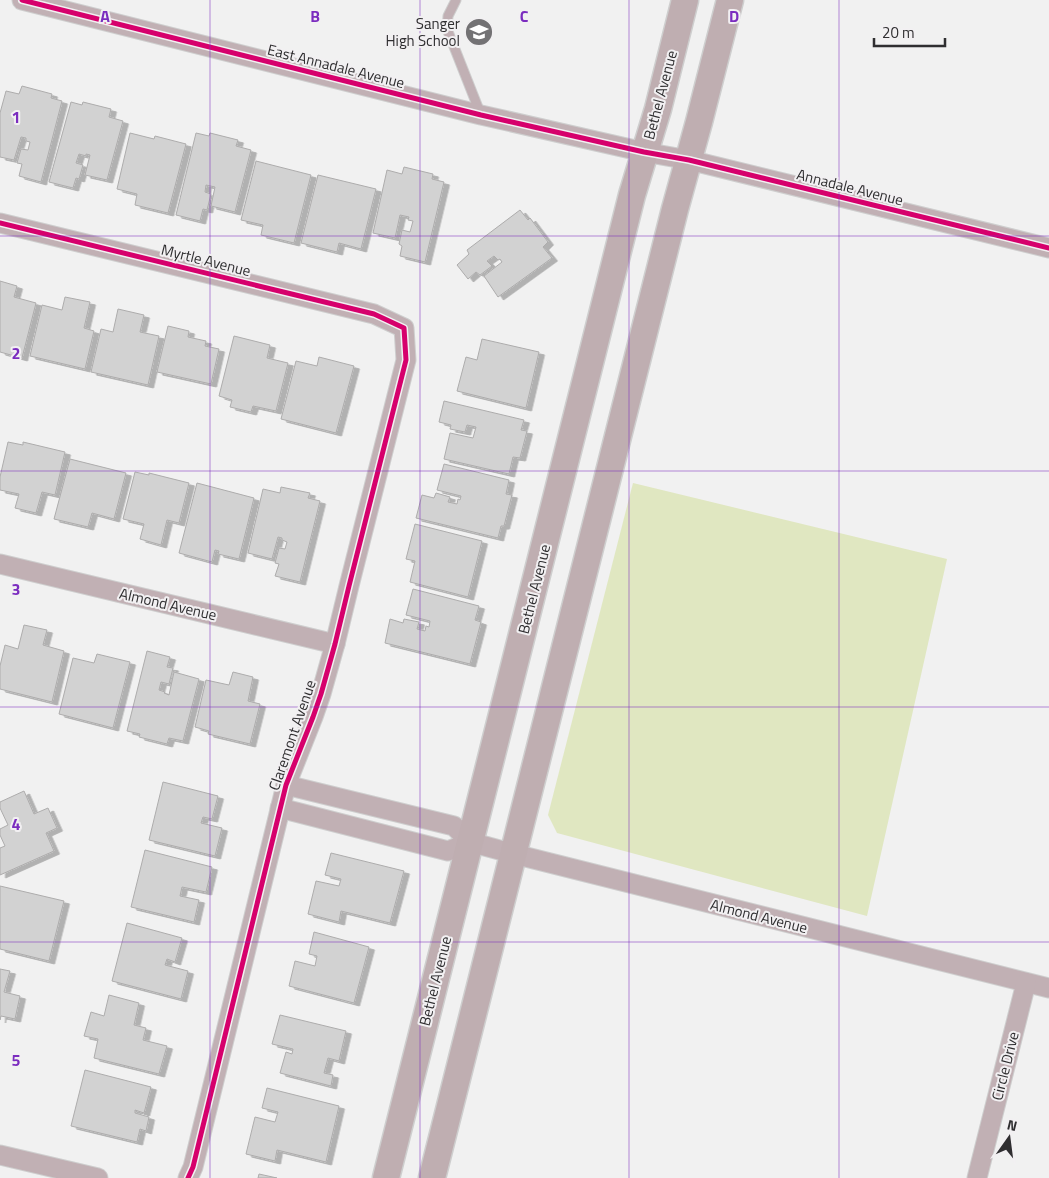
<svg xmlns="http://www.w3.org/2000/svg" width="1049" height="1178" font-family="'Titillium Web',sans-serif">
<style>
.green{fill:#e0e7c1}
.building{fill:#d2d2d2;stroke:#adacac;filter:url(#shadow)}
.lines{fill:none;stroke-linecap:round;stroke-linejoin:round}
.lane-casing{stroke:#cecece;stroke-width:11}
.street-casing{stroke:#cecece;stroke-width:21}
.secondary-casing{stroke:#cecece;stroke-width:29}
.lane{stroke:#c1b0b4;stroke-width:9}
.street{stroke:#c1b0b4;stroke-width:19}
.secondary{stroke:#bfaeb1;stroke-width:26}
.cycleway-casing{stroke:#f2f0f2;stroke-width:8}
.cycleway{stroke:#d6006c;stroke-width:5}
.grid{fill:none;stroke:#7b2cbf;stroke-width:1;stroke-opacity:0.55}
.labels{text-anchor:middle;dominant-baseline:central;stroke-width:4;stroke-linejoin:round;paint-order:stroke}
.poi-label{font-size:15px;fill:#2f2e30;stroke:#f2f0f2;text-anchor:end}
.street-label{font-size:15px;fill:#2f2e30;stroke:#f2f0f2}
.grid-label{font-size:16px;text-anchor:middle;font-weight:bold;fill:#7b2cbf;stroke:#f2f0f2;stroke-width:4;stroke-linejoin:round;paint-order:stroke}
</style>
<defs>
<filter id="shadow"><feDropShadow dx="5.5" dy="3" stdDeviation="0" flood-color="#0004"/></filter>
</defs>
<rect width="100%" height="100%" fill="#f1f1f1"/>
<polygon class="green" points="633,483 947,559 867,916 557,833 548,815"/>
<g class="building">
<polygon points="22,86 52,94 51,98 62,101 41,182 19,176 22,164 17,163 21,149 28,150 30,142 26,141 26,138 21,137 14,160 0,157 0,113 6,91 19,94"/>
<polygon points="71,102 82,105 83,102 111,109 109,117 123,121 107,180 85,175 90,155 86,154 86,156 79,154 76,163 83,165 79,179 76,178 73,188 49,182"/>
<polygon points="130,133 154,139 155,136 186,144 168,213 135,205 137,194 117,189"/>
<polygon points="196,133 209,136 210,133 238,140 236,146 251,150 235,212 211,206 215,187 206,185 205,192 211,194 207,210 203,209 200,221 176,215"/>
<polygon points="256,161 311,175 294,243 261,235 263,225 241,220"/>
<polygon points="404,167 433,174 432,179 444,182 425,262 400,256 402,246 399,244 402,230 410,232 413,221 408,220 409,217 400,215 395,238 373,233 387,170 402,174"/>
<polygon points="318,175 376,189 361,249 339,243 337,252 301,243"/>
<polygon points="520,210 528,220 530,218 548,242 543,247 552,258 498,297 484,276 502,262 500,259 498,260 494,256 487,261 492,266 480,275 476,272 468,279 457,265 469,254 467,250"/>
<polygon points="0,281 17,286 14,297 36,303 22,358 0,352"/>
<polygon points="65,297 90,302 84,328 94,331 85,369 30,356 42,305 62,310"/>
<polygon points="118,309 144,315 140,332 159,336 148,385 91,372 101,329 113,332"/>
<polygon points="168,326 189,331 188,337 206,341 205,346 219,349 211,384 157,372"/>
<polygon points="234,336 270,345 267,358 288,363 276,411 253,406 251,412 230,407 232,400 219,396"/>
<polygon points="482,339 539,352 526,408 457,391 466,357 477,360"/>
<polygon points="319,357 354,366 336,433 281,419 296,361 317,366"/>
<polygon points="444,401 524,420 521,430 527,431 520,458 513,457 509,474 444,459 450,433 473,438 476,427 467,425 465,432 450,429 451,425 439,422"/>
<polygon points="8,442 23,445 23,442 65,452 55,495 42,492 36,513 15,508 19,494 0,490 0,477"/>
<polygon points="70,459 126,473 114,519 92,513 88,527 54,519"/>
<polygon points="444,464 509,480 506,494 512,495 504,526 501,526 498,538 416,518 422,495 434,498 436,493 450,497 448,502 457,504 458,499 460,500 461,496 437,490"/>
<polygon points="135,472 149,475 149,473 189,483 179,523 167,520 161,545 140,539 144,524 123,519"/>
<polygon points="197,483 254,498 239,559 218,554 219,551 215,550 212,562 179,553"/>
<polygon points="281,487 310,493 308,498 320,501 300,582 275,576 279,564 275,563 279,548 285,549 287,542 282,540 282,538 278,537 272,559 248,553 263,489 280,493"/>
<polygon points="415,524 482,541 468,597 410,582 415,561 406,559"/>
<polygon points="413,589 479,606 475,620 481,622 470,664 385,643 390,619 403,623 404,619 419,622 417,629 425,631 426,626 429,627 430,621 406,615"/>
<polygon points="24,625 47,630 43,645 64,651 52,702 0,689 0,666 5,645 18,649"/>
<polygon points="147,651 170,657 167,667 173,668 169,684 161,682 159,690 165,692 164,693 169,695 174,672 199,679 183,741 169,738 167,744 139,737 140,734 127,731"/>
<polygon points="97,654 130,662 113,728 59,714 73,658 94,663"/>
<polygon points="233,672 253,677 248,701 260,704 250,744 208,734 209,731 195,727 206,680 229,685"/>
<polygon points="163,782 218,796 212,819 203,817 201,823 222,828 215,856 149,840"/>
<polygon points="24,791 34,814 48,808 57,828 46,833 54,851 0,875 0,848 5,846 0,835 0,829 8,825 0,808 0,802"/>
<polygon points="145,850 212,867 206,892 182,887 180,896 199,900 194,922 131,907"/>
<polygon points="331,853 404,871 390,923 341,911 339,922 308,914 316,881 339,886 341,879 325,875"/>
<polygon points="0,886 64,901 49,961 0,949"/>
<polygon points="127,923 182,938 175,962 167,959 165,965 188,971 181,999 112,981"/>
<polygon points="314,932 369,947 354,1003 289,986 295,961 315,966 317,956 309,954"/>
<polygon points="0,969 10,971 4,992 20,996 15,1019 1,1016 0,1020"/>
<polygon points="109,995 139,1003 134,1025 146,1028 143,1040 167,1046 159,1074 94,1058 98,1039 84,1036 91,1012 104,1016"/>
<polygon points="280,1015 346,1031 339,1061 328,1058 324,1073 333,1075 331,1086 280,1073 286,1052 292,1054 293,1049 272,1044"/>
<polygon points="85,1070 151,1087 144,1113 135,1110 135,1113 149,1117 146,1131 140,1129 137,1142 71,1126"/>
<polygon points="267,1088 339,1106 326,1162 277,1150 275,1161 246,1154 255,1117 275,1122 278,1112 262,1108"/>
<polygon points="259,1174 277,1178 258,1178"/>
</g>
<g class="lines">
<defs>
<polyline id="lane" points="456,0 448,16 447,29 481,115"/>
<g id="street">
<polyline points="22,0 481,115 644,152 689,160 1049,248"/>
<polyline points="0,223 374,314 404,328 406,360 349,586 335,644 321,694 313,717 286,785 193,1167 188,1178"/>
<polyline points="0,564 335,644"/>
<polyline points="286,785 454,826 470,842 514,854 1049,988"/>
<polyline points="280,808 448,851 470,842"/>
<polyline points="0,1155 98,1178"/>
<polyline points="977,1178 1026,983"/>
</g>
<g id="secondary">
<polyline points="386,1178 632,195 658,109 685,0"/>
<polyline points="432,1178 675,209 699,122 730,0"/>
</g>
</defs>
<use href="#lane" class="lane-casing"/>
<use href="#street" class="street-casing"/>
<use href="#secondary" class="secondary-casing"/>
<use href="#lane" class="lane"/>
<use href="#street" class="street"/>
<use href="#secondary" class="secondary"/>
<defs>
<g id="cycleway">
<polyline points="22,0 481,115 644,152 689,160 1049,248"/>
<polyline points="0,223 374,314 404,328 406,360 349,586 335,644 321,694 313,717 286,785 193,1167 188,1178"/>
</g>
</defs>
<use href="#cycleway" class="cycleway-casing"/>
<use href="#cycleway" class="cycleway"/>
</g>
<path class="grid" d="M210,0V1178M420,0V1178M629,0V1178M839,0V1178M0,236H1049M0,471H1049M0,707H1049M0,942H1049"/>
<defs>
<symbol id="school-disc" viewBox="-11 -11 22 22"><circle r="9.5" fill="#737274" stroke="#f2f0f2"/><path d="M0-5L7-2L0 1L-7-2ZM-4 1L0 2.5L4 1V4Q0 6-4 4Z" fill="#fff"/></symbol>
</defs>
<g fill-rule="evenodd">
<use href="#school-disc" x="463" y="16" width="32" height="32"/>
</g>
<g class="labels">
<g class="poi-label">
<text x="460" y="23">Sanger<tspan x="460" dy="17">High School</tspan></text>
</g>
<g class="street-label">
<text transform="translate(336 66) rotate(14)">East Annadale Avenue</text>
<text transform="translate(660 95) rotate(-75)">Bethel Avenue</text>
<text transform="translate(850 187) rotate(14)">Annadale Avenue</text>
<text transform="translate(206 260) rotate(14)">Myrtle Avenue</text>
<text transform="translate(534 589) rotate(-76)">Bethel Avenue</text>
<text transform="translate(168 604) rotate(13)">Almond Avenue</text>
<text transform="translate(292 735) rotate(-71)">Claremont Avenue</text>
<text transform="translate(759 916) rotate(14)">Almond Avenue</text>
<text transform="translate(435 981) rotate(-76)">Bethel Avenue</text>
<text transform="translate(1005 1066) rotate(-76)">Circle Drive</text>
</g>
</g>
<g class="grid-label">
<text x="105" y="22">A</text>
<text x="315" y="22">B</text>
<text x="524" y="22">C</text>
<text x="734" y="22">D</text>
<text x="16" y="123">1</text>
<text x="16" y="359">2</text>
<text x="16" y="595">3</text>
<text x="16" y="830">4</text>
<text x="16" y="1066">5</text>
</g>
<g transform="translate(1009 1138) rotate(14)" stroke="#f2f0f2" stroke-width="4" paint-order="stroke">
<path d="M0-4L9 19L0 12L-9 19Z" fill="#2f2e30"/>
<text y="-8" font-size="14" font-weight="bold" text-anchor="middle" fill="#2f2e30">N</text>
</g>
<path d="M874 38v8h71v-8" fill="none" stroke="#2f2e30" stroke-width="2.5"/>
<text x="882" y="38" font-size="15" fill="#2f2e30" stroke="#f2f0f2" stroke-width="4" paint-order="stroke">20 m</text>
</svg>
